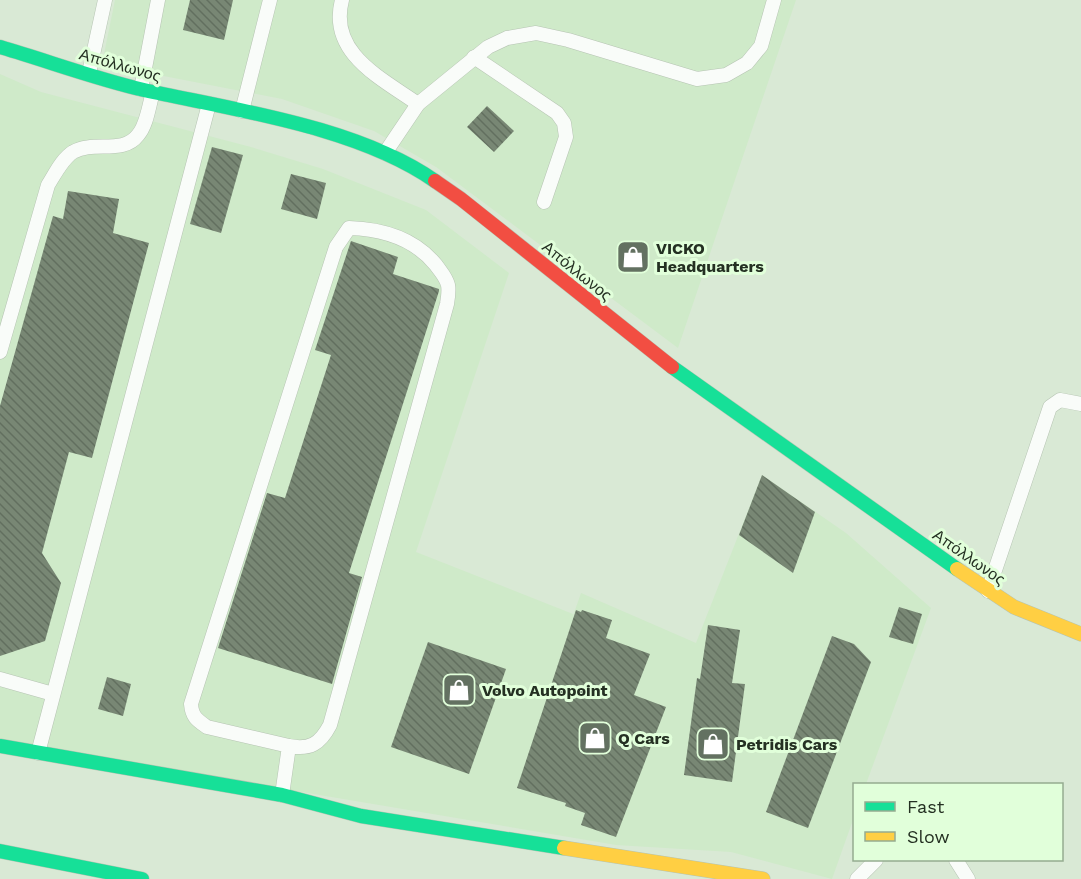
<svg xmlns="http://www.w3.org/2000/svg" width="1081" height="879" font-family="'Work Sans',sans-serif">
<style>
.built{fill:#cfeac9}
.building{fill:url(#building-back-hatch)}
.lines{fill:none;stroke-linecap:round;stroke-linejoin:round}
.lane-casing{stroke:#b6c4b3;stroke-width:15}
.fast-casing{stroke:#b6c4b3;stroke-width:15}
.slow-casing{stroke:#b6c4b3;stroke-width:15}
.jam-casing{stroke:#b6c4b3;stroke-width:15}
.lane{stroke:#f9fcf9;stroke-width:14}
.fast{stroke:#16e098;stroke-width:14}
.slow{stroke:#ffcf43;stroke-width:14}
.jam{stroke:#f24e42;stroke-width:14}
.labels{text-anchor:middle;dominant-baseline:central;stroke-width:6;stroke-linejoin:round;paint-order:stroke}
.street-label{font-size:16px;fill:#243022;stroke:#e1ffda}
.poi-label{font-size:16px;font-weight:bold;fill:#243022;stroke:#e1ffda;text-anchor:start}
</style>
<defs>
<pattern id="building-back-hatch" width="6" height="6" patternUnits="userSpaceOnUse" patternTransform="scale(1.5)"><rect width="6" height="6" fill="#788774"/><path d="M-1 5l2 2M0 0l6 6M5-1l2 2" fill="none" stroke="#626f5f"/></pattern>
</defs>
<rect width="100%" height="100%" fill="#d9e9d5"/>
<g class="built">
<polygon points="115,0 796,0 678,348 436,167 374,131 282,99 102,64"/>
<polygon points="0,74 41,92 251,147 323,169 426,210 509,273 416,552 573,614 573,616 581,593 696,643 762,475 846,533 931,608 866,784 854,784 854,817 832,879 731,852 616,845 0,741"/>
</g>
<g class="building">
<polygon points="190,0 233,0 224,40 183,30"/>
<polygon points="487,106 514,131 494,152 467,127"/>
<polygon points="212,147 243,155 221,233 190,224"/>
<polygon points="291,174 326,183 317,219 281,209"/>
<polygon points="68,191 119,199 113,233 149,243 92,458 69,452 42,553 61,583 45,641 0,656 0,406 53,216 63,219"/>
<polygon points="351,241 398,257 393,274 439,289 439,291 349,573 362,577 332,684 218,648 267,493 285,498 331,355 315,350"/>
<polygon points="762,475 815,512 793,573 739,535"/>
<polygon points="899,607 922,614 913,644 889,637"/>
<polygon points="576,610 581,612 582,610 612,620 606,638 650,654 634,695 666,707 616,837 581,825 585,813 565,806 566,803 517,788"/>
<polygon points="708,625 740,630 732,683 745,684 732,782 684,775 697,678 700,679"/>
<polygon points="832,636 854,644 871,662 808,828 766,812"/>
<polygon points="428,642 506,669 469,774 391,747"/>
<polygon points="107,677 131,684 123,716 98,709"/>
</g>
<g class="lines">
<defs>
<g id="lane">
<path d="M342,0C328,53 381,78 418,104"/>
<polyline points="474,57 557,113 564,123 566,137 544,202"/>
<polyline points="89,73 105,0"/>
<polyline points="141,89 158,0"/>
<polyline points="242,111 270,0"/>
<polyline points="385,153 418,104 488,47 507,38 536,33 568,40 697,79 726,75 747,63 761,46 774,0"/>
<path d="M0,352L48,185C55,174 62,159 73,152C94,140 123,155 138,135C147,125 149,105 153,92"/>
<polyline points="988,591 1050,407 1060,400 1081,404"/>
<polyline points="0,679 53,694"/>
<polyline points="38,753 209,104"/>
<path d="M282,795L289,746C310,750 320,744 330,725L447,304C448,298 449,290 448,285C446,277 440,271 436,265C415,239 382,229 349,228L336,247L191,704C192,717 197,720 207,727L289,746"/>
<polyline points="956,860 968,879"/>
<polyline points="857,879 876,860"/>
</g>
<g id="fast">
<path d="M0,47C48,61 96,79 144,90C235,110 358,127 435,181"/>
<polyline points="672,367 957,569"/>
<polyline points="0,746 282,795 361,816 564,848"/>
<polyline points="0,851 142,879"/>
</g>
<g id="slow">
<polyline points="957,569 1014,607 1081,634"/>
<polyline points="564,848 763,879"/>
</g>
<polyline id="jam" points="435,181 461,199 672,367"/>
</defs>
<use href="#lane" class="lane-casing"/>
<use href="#fast" class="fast-casing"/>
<use href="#slow" class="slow-casing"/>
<use href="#jam" class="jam-casing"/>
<use href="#lane" class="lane"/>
<use href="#fast" class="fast"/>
<use href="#slow" class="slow"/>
<use href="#jam" class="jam"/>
</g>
<defs>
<symbol id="shop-square" viewBox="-11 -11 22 22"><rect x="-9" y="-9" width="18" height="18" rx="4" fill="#637161" stroke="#e1ffda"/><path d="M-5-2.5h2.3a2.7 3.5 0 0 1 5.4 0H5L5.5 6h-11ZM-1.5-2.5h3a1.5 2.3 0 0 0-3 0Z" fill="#fff"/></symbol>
</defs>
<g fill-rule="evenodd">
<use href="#shop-square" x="614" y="238" width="38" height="38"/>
<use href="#shop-square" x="440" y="671" width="38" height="38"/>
<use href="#shop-square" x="576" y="719" width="38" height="38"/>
<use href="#shop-square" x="694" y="725" width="38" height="38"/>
</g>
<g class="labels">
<g class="street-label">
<text transform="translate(120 65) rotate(16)">Απόλλωνος</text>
<text transform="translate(577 271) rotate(39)">Απόλλωνος</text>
<text transform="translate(969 557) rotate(35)">Απόλλωνος</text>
</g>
<g class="poi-label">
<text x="656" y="248">VICKO<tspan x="656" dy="18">Headquarters</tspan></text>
<text x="482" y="690">Volvo Autopoint</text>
<text x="618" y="738">Q Cars</text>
<text x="736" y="744">Petridis Cars</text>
</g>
</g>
<rect x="853" y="783" width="210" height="78" fill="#e1ffda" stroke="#95ac90" stroke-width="1.5"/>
<rect x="865" y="802" width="30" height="9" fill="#16e098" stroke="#95ac90" stroke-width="1.5"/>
<text x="907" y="813" font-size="18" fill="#243022">Fast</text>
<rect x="865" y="832" width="30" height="9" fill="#ffcf43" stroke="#95ac90" stroke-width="1.5"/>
<text x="907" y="843" font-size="18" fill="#243022">Slow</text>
</svg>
